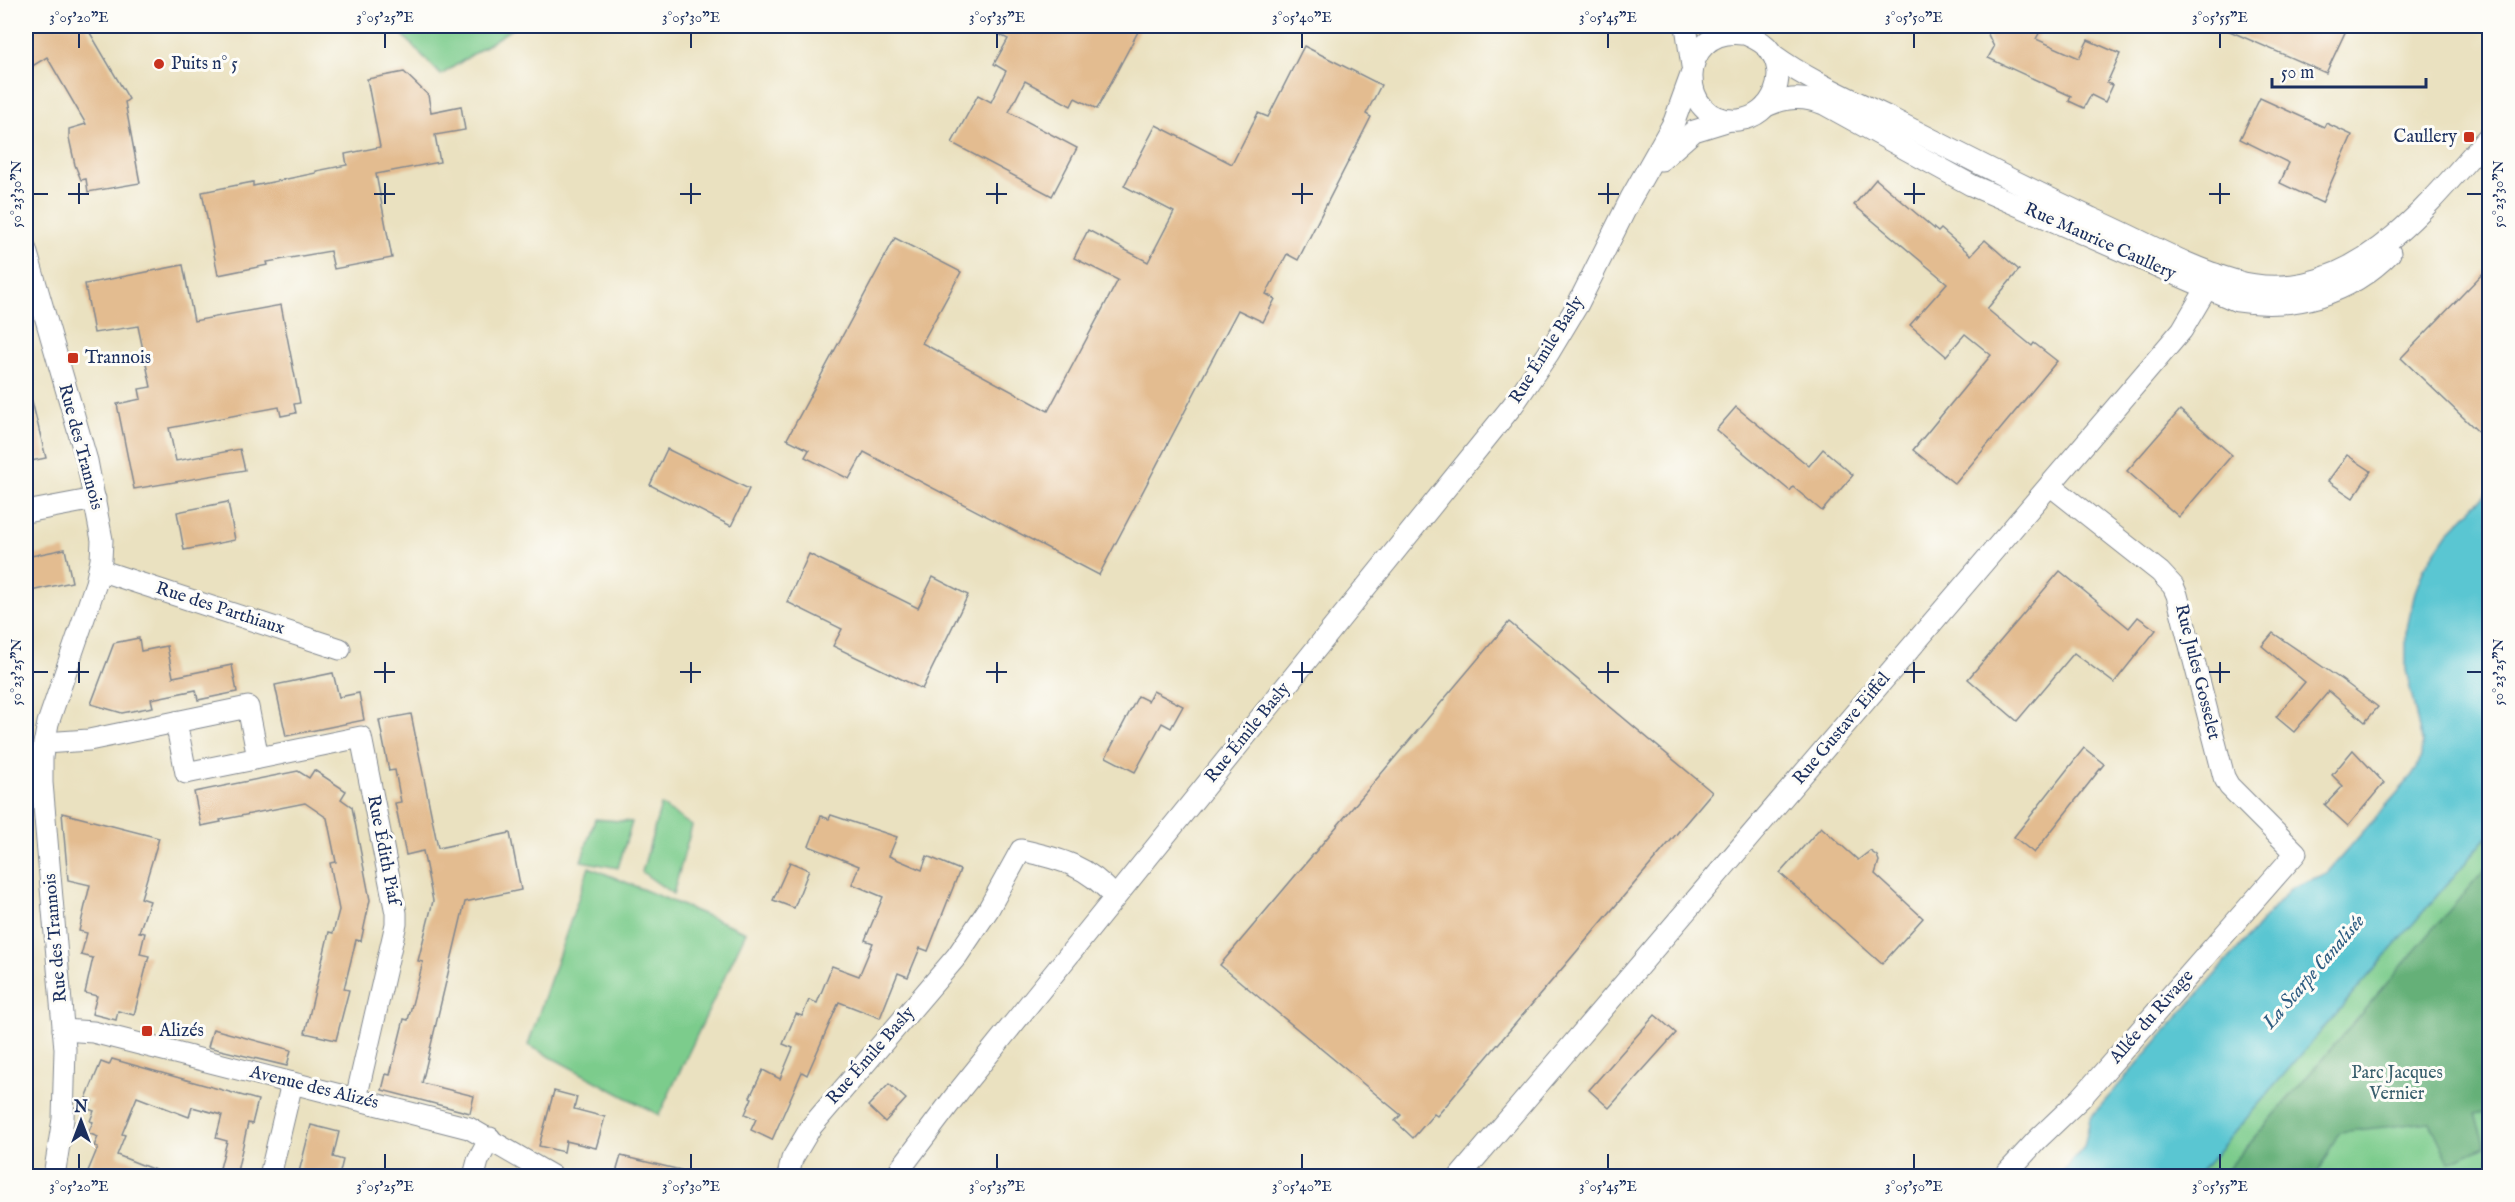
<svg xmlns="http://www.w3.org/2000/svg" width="2515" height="1202" font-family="'IM FELL English',serif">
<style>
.green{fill:#7ccc8c;stroke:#4c7e75;stroke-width:1.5}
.forest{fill:#65b078;stroke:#40706b;stroke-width:1.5}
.water{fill:#5ac6d2;stroke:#3a7a98;stroke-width:1.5}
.building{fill:#e3bc90}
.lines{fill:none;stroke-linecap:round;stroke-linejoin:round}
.minor-casing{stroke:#82888f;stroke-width:23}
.minor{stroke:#fff;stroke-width:21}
.ticks{fill:none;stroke:#1b2f5e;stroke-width:2}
.poi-dot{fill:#c8321e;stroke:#fdfcf7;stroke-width:2}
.labels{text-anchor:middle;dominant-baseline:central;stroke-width:6;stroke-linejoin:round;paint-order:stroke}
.poi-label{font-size:18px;fill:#1b2f5e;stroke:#fdfcf7;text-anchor:start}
.street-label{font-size:18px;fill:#1b2f5e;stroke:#fdfcf7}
.park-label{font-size:18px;fill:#385e6c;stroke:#fdfcf7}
.water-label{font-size:20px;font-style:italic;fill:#2e5c81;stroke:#fdfcf7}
.neatline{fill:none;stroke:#1b2f5e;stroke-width:2}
.ticks-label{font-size:15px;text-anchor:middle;fill:#1b2f5e}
</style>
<rect width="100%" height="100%" fill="#fdfcf7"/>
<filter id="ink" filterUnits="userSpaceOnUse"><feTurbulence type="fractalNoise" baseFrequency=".0167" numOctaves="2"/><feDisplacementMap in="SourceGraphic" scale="12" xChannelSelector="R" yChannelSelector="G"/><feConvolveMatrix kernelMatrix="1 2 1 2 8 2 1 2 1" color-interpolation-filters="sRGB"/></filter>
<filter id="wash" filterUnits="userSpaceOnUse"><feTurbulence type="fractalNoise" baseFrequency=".008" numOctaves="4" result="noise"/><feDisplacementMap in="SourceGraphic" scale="24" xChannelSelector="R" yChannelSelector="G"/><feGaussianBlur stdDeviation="1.35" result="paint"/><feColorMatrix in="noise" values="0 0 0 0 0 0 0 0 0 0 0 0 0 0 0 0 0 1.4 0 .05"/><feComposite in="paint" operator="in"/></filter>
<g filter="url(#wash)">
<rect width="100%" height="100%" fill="#eae1c0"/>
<g class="green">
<polygon points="394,26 516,26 441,75"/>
<polygon points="661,805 692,826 673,894 642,872"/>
<polygon points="595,819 632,822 618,868 581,861"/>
<polygon points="2489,835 2489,1176 2197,1176"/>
<polygon points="589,867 746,932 659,1115 528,1045"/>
</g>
<polygon class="forest" points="2489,864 2489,1111 2475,1114 2485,1146 2449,1162 2430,1122 2339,1132 2318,1172 2322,1176 2222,1176"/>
<polygon class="water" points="2489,491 2489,835 2197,1176 2059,1176 2084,1147 2090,1118 2291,888 2327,873 2412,776 2417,768 2421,756 2422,742 2406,670 2406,633 2415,592 2424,568 2448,533"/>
<g id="blocks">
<g class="building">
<polygon points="26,26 86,26 129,99 125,102 140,183 88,192 86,179 81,180 75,165 69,138 69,129 86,124 47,57 26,70"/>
<polygon points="983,26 1141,26 1097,109 1075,98 1071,106 1025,81 1009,112 1077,148 1052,196 952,143 978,95 991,102 1006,71 994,64 1008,39"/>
<polygon points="1984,26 2043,26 2036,39 2079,58 2088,40 2120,54 2107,83 2113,85 2105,102 2091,95 2084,108 2069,101 2071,96 1988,58 1994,47"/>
<polygon points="2218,26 2348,26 2326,73"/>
<polygon points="1304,46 1381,85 1366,114 1371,117 1298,260 1287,254 1266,294 1275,299 1263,322 1238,310 1099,575 864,452 849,479 805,457 809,450 787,439 895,238 961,272 922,343 1048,411 1118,280 1074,258 1088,230 1148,262 1174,212 1124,186 1156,125 1232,164 1258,113 1268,117"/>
<polygon points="404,72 428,95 431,112 461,106 465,130 435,135 440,162 376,174 392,258 334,269 330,251 267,262 268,265 218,275 202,192 253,182 253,186 316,173 316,171 347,165 345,154 380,147 367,79"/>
<polygon points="2260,98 2324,127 2326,123 2352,135 2322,203 2280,183 2289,163 2240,139"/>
<polygon points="1876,179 1938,232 1941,229 1971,255 1985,240 2019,270 1987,309 2032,346 2034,343 2057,361 1955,484 1913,450 1991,355 1965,334 1946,356 1910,325 1947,283 1854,205"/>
<polygon points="183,265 194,321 281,305 300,403 294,404 296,413 281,416 279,407 169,428 176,461 240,449 245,470 134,489 117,404 141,399 139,389 151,387 139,331 138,326 94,333 85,284"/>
<polygon points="2490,266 2490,443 2401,358"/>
<polygon points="26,401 32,401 46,458 26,462"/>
<polygon points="1736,407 1809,466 1823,449 1853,475 1822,511 1793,487 1790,491 1716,430"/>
<polygon points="2180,410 2232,455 2179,517 2127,471"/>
<polygon points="667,449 749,489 731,526 650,485"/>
<polygon points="2347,455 2371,471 2353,498 2328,481"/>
<polygon points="228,502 235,540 184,550 177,512"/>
<polygon points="65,549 72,582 26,592 26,557"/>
<polygon points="809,554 918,608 933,577 968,595 922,689 833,646 842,629 787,602"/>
<polygon points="2060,571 2129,628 2138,617 2156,630 2114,683 2074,653 2017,721 1968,679"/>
<polygon points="1509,622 1712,792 1437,1116 1434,1114 1413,1138 1395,1121 1401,1115 1220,965"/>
<polygon points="2273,633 2342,680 2378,707 2365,722 2329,691 2294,732 2276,717 2305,682 2262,646"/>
<polygon points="139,638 141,651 167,646 173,677 232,665 237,692 198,700 196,690 151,699 153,707 122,713 91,704 114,643"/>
<polygon points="333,673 339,697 359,693 364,720 286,736 275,685"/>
<polygon points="1153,691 1183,706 1171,728 1162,723 1135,772 1106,757 1138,696 1148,701"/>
<polygon points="411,714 438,848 510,833 521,890 465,902 431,1045 422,1083 474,1096 470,1113 382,1090 386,1074 390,1075 404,1019 408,1020 423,962 418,961 433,901 423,851 406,855 395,803 401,802 395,770 389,771 379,720"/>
<polygon points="2084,748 2104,764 2034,853 2014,837"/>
<polygon points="2353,750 2384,783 2348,826 2325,805 2343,786 2332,775"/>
<polygon points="314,770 346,791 341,799 352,807 370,900 361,941 356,940 344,989 349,990 336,1040 305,1033 329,932 333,933 339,910 330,863 336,862 327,818 305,803 220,820 221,822 201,826 194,792 298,771 309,778"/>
<polygon points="62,813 159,838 141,898 150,901 139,932 145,933 140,954 149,956 134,1015 118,1011 116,1020 92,1014 97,996 85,993 93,958 81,955 87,933 79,931 90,885 68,880"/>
<polygon points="831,815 897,837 889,856 922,870 927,856 960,870 928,951 920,948 908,977 898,973 880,1018 839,1002 807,1075 802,1072 772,1140 751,1130 756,1119 745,1114 752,1098 750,1097 763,1070 780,1079 793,1048 783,1044 796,1014 802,1016 809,1000 817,1003 832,966 859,976 873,943 865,940 883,897 852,884 859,866 809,846 821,816 829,819"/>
<polygon points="1821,827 1858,860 1870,851 1877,856 1879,861 1875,874 1923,918 1882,964 1780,873"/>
<polygon points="790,862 809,870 794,908 773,900"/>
<polygon points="1655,1015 1676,1033 1609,1108 1589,1090"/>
<polygon points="213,1029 291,1050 287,1066 208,1047"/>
<polygon points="112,1059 258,1100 252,1124 248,1123 236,1176 218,1176 227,1141 216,1138 222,1115 192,1107 189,1117 137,1097 122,1134 125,1135 117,1155 170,1176 86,1176 98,1147 94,1146 98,1137 88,1133 93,1122 90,1121 94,1111 88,1109 92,1100 86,1098 101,1062 109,1065"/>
<polygon points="889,1084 906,1099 885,1122 868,1106"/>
<polygon points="554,1091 577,1097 574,1109 605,1117 596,1148 566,1141 564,1152 539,1146"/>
<polygon points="311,1125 339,1132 333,1157 343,1160 339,1176 298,1176"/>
<polygon points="621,1156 681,1170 680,1176 615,1176"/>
</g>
</g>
</g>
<g filter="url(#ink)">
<use href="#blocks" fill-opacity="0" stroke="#82888f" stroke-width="1.5"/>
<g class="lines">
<defs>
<g id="minor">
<polyline points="1686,26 1692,66"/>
<path d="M1726,26C1740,33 1756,36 1767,47C1791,73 1773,117 1738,120C1676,125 1676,26 1742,34"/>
<path d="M1772,54C1809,81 1851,99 1892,119C1958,153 2024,187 2091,218C2138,238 2184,266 2233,280C2256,287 2281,288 2305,283C2384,266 2438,192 2490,135"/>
<path d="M1766,106C1786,97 1804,96 1824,104L1971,185L2237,301C2294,310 2349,295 2390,253"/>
<polyline points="1661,160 1694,131 1730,120"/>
<polyline points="26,250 87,461 102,540 101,560 96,583 48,723 42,757 42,783 65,1049 63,1119 54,1176"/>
<polyline points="26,512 95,499"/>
<polyline points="99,570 340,649"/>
<polyline points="176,722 186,773 361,737 396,913 396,924 356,1099"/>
<polyline points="44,743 89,740 248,707 258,758"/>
<polyline points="63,1030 93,1032 469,1128 552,1176"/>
<polyline points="270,1176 292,1083"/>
<polyline points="474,1176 478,1161 490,1138"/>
<path d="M788,1176L792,1159L811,1127L957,956L988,910L1021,850C1061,859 1086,865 1115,897"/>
<polyline points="895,1176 959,1091 1513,405 1548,354 1578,304 1631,198 1674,122 1691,75"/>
<polyline points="1460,1176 2182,330 2215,274"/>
<polyline points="2004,1176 2037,1140 2081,1098 2296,853 2229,786 2224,777 2177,595 2173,586 2160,572 2050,485"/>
</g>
</defs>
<use href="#minor" class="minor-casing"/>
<use href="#minor" class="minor"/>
</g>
</g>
<path class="ticks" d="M79,33V48M385,33V48M691,33V48M997,33V48M1302,33V48M1608,33V48M1914,33V48M2220,33V48M79,183V204M385,183V204M691,183V204M997,183V204M1302,183V204M1608,183V204M1914,183V204M2220,183V204M33,194H48M68,194H89M374,194H395M680,194H701M986,194H1007M1292,194H1313M1598,194H1619M1904,194H1925M2209,194H2230M2467,194H2482M79,662V683M385,662V683M691,662V683M997,662V683M1302,662V683M1608,662V683M1914,662V683M2220,662V683M33,672H48M68,672H89M374,672H395M680,672H701M986,672H1007M1292,672H1313M1598,672H1619M1904,672H1925M2209,672H2230M2467,672H2482M79,1154V1169M385,1154V1169M691,1154V1169M997,1154V1169M1302,1154V1169M1608,1154V1169M1914,1154V1169M2220,1154V1169"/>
<g class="poi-dot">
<circle cx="159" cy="64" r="6"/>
<rect x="2463" y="131" width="12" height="12" rx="3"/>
<rect x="67" y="352" width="12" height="12" rx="3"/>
<rect x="141" y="1025" width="12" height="12" rx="3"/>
</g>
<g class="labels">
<g class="poi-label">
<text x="171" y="64">Puits n° 5</text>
<text x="2457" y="137" text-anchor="end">Caullery</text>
<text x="85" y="358">Trannois</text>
<text x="159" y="1031">Alizés</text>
</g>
<g class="street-label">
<text transform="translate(2100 242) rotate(24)">Rue Maurice Caullery</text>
<text transform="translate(1547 350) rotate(-58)">Rue Émile Basly</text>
<text transform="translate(80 447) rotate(75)">Rue des Trannois</text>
<text transform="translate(220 609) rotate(18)">Rue des Parthiaux</text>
<text transform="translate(2197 672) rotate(76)">Rue Jules Gosselet</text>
<text transform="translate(1842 729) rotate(-50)">Rue Gustave Eiffel</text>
<text transform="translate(1248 733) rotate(-51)">Rue Émile Basly</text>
<text transform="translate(383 850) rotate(79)">Rue Édith Piaf</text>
<text transform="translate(56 938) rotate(-95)">Rue des Trannois</text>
<text transform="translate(2152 1017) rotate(-49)">Allée du Rivage</text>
<text transform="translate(871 1056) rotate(-49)">Rue Émile Basly</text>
<text transform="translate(314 1088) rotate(14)">Avenue des Alizés</text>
</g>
<g class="park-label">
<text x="2397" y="1073">Parc Jacques<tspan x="2397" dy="21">Vernier</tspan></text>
</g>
<g class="water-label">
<text transform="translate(2314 972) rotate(-49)">La Scarpe Canalisée</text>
</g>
</g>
<rect width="2515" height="1202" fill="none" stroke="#fdfcf7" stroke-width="66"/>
<g transform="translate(81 1121)" stroke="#fdfcf7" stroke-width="4.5" paint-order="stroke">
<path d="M0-4.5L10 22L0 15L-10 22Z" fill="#1b2f5e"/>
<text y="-9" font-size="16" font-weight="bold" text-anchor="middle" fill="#1b2f5e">N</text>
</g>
<path d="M2272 78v9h154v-9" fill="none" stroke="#1b2f5e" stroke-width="3"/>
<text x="2281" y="78" font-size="18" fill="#1b2f5e" stroke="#fdfcf7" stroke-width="4.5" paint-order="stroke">50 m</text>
<rect x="33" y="33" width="2449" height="1136" class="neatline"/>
<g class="ticks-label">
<text x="79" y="22">3°05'20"E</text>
<text x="385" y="22">3°05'25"E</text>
<text x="691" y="22">3°05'30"E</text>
<text x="997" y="22">3°05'35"E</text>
<text x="1302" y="22">3°05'40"E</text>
<text x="1608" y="22">3°05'45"E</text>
<text x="1914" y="22">3°05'50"E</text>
<text x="2220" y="22">3°05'55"E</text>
<text transform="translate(16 194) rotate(-90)" y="5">50°23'30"N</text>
<text transform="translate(2498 194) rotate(-90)" y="5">50°23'30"N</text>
<text transform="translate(16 672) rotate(-90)" y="5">50°23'25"N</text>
<text transform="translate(2498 672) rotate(-90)" y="5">50°23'25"N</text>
<text x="79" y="1191">3°05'20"E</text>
<text x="385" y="1191">3°05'25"E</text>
<text x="691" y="1191">3°05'30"E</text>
<text x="997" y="1191">3°05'35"E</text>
<text x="1302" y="1191">3°05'40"E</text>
<text x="1608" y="1191">3°05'45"E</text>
<text x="1914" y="1191">3°05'50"E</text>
<text x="2220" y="1191">3°05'55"E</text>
</g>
</svg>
